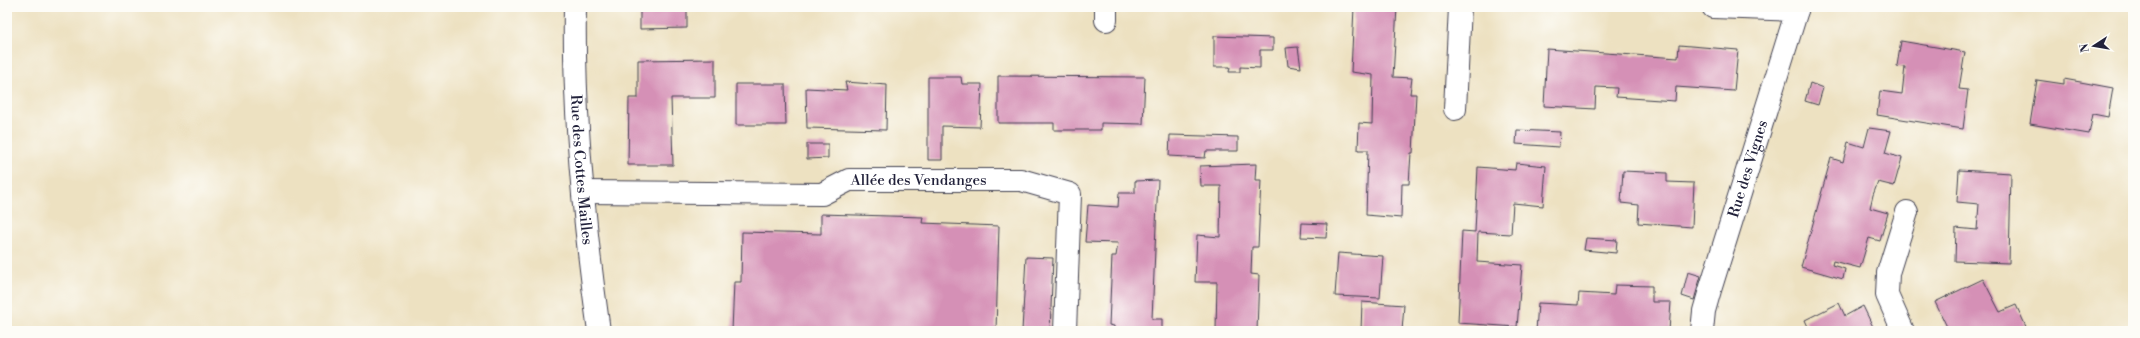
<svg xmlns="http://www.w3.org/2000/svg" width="2140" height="338" font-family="'Libre Bodoni',serif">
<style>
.building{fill:#d590b6}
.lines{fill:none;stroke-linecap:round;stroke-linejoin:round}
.minor-casing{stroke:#403f4f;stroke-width:24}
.minor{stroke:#fff;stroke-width:22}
.labels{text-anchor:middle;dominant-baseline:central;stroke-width:3.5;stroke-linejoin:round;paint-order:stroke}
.street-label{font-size:15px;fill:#22223b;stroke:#fdfcf7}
</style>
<rect width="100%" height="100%" fill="#fdfcf7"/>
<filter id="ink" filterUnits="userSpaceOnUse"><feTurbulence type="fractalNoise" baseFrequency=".025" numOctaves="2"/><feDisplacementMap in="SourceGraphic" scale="8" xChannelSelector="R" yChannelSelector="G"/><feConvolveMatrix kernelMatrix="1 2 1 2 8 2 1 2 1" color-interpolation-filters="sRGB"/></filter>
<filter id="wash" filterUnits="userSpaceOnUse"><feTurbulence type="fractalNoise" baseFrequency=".012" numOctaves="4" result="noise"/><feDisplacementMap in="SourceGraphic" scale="16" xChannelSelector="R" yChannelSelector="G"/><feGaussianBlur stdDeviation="0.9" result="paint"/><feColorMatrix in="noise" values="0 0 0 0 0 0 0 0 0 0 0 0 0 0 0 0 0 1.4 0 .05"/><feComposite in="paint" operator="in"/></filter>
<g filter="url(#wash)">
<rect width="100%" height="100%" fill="#ede1c1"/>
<g id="blocks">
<g class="building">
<polygon points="640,7 687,7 687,28 640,29"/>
<polygon points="1354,7 1397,7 1393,77 1412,78 1410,94 1416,94 1413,153 1411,153 1409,184 1402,184 1401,218 1366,215 1368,150 1358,150 1359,123 1372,124 1373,75 1351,72"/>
<polygon points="1214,36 1273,38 1273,50 1260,50 1260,68 1240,67 1240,72 1229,72 1230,67 1214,67"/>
<polygon points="1901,41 1965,52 1959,89 1968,90 1963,129 1877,115 1880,91 1902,94 1905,67 1897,66"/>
<polygon points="1679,45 1738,50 1734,91 1676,87 1675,101 1616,97 1617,88 1596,87 1595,109 1544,106 1547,49 1678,58"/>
<polygon points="1298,47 1301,68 1288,66 1286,48"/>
<polygon points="715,59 715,98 671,98 673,165 628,165 629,98 638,98 638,60"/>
<polygon points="998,76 1145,77 1143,124 1101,123 1101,130 1054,130 1054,123 998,123"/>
<polygon points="928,77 961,77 962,84 982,84 980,127 942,126 942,160 928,160"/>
<polygon points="2064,79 2113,88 2108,117 2093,114 2089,134 2030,124 2037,80 2064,84"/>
<polygon points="845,82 887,85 886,130 807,128 806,88 847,90"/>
<polygon points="1810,83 1823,88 1818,105 1805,101"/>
<polygon points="736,84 785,84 786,125 736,125"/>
<polygon points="1869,128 1891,131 1885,153 1902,158 1894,186 1878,182 1873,195 1870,208 1888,213 1880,241 1869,238 1860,268 1833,261 1832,265 1845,269 1843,279 1801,267 1831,158 1843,162 1848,142 1864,147"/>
<polygon points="1517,130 1560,132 1559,147 1516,144"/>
<polygon points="1170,135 1238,137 1238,151 1206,151 1205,158 1169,156"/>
<polygon points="807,144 828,144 828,158 807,159"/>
<polygon points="1516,163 1546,166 1543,206 1513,203 1511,234 1478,232 1477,262 1522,265 1517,327 1458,323 1462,231 1475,232 1478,167 1515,170"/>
<polygon points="1256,164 1255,180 1261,180 1258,247 1252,247 1251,274 1259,275 1257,331 1216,331 1217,282 1195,282 1197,235 1220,237 1221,186 1201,186 1200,166"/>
<polygon points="1959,170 2011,173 2009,263 1955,261 1956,228 1977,230 1979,204 1957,202"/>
<polygon points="1623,171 1667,173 1667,182 1694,183 1692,227 1638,223 1639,205 1621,203"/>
<polygon points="1158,180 1152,319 1162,319 1162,331 1114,331 1114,326 1109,325 1112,256 1116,256 1118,243 1085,242 1088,205 1118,207 1119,193 1135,193 1135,181"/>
<polygon points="821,214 923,217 922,223 999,226 996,331 732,331 734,282 741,282 742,232 821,234"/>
<polygon points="1302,223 1327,224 1326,238 1301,237"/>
<polygon points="1586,238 1617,240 1616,253 1584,250"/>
<polygon points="1338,253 1383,256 1380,298 1335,296"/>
<polygon points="1026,257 1053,258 1050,331 1022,331"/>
<polygon points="1688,272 1701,276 1694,300 1682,296"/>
<polygon points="1983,279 2000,312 2016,305 2028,331 1949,331 1935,302"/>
<polygon points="1615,285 1652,286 1652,302 1671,302 1669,331 1536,331 1538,303 1578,305 1579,293 1614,295"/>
<polygon points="1362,302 1404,305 1402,331 1361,331"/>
<polygon points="1839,303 1845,316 1863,306 1875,331 1810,331 1805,320"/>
</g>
</g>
</g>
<g filter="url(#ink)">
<use href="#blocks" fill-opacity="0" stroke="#403f4f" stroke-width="1"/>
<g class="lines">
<defs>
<g id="minor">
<path id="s1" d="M575,7C573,115 584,224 599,331"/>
<polyline points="1713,7 1797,10"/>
<polyline points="1106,20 1106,7"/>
<polyline points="1455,109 1460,7"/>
<path id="s2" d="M583,192L822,194L849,180H1021L1070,194L1065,331"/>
<path id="s3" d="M1702,331L1704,311L1710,290L1798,7"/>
<polyline points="1903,331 1887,295 1888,273 1907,212"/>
</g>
</defs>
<use href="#minor" class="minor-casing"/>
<use href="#minor" class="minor"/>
</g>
</g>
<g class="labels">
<g class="street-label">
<text stroke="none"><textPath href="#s3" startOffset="169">Rue des Vignes</textPath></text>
<text stroke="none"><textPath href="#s1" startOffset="163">Rue des Cottes Mailles</textPath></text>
<text stroke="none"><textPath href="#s2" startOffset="339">Allée des Vendanges</textPath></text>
</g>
</g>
<rect width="2140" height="338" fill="none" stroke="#fdfcf7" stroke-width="24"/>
<g transform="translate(2094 46) rotate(258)" stroke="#fdfcf7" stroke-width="3" paint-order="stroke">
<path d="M0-3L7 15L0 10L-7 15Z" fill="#22223b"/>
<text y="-6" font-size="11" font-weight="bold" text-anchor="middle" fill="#22223b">N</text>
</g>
</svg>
